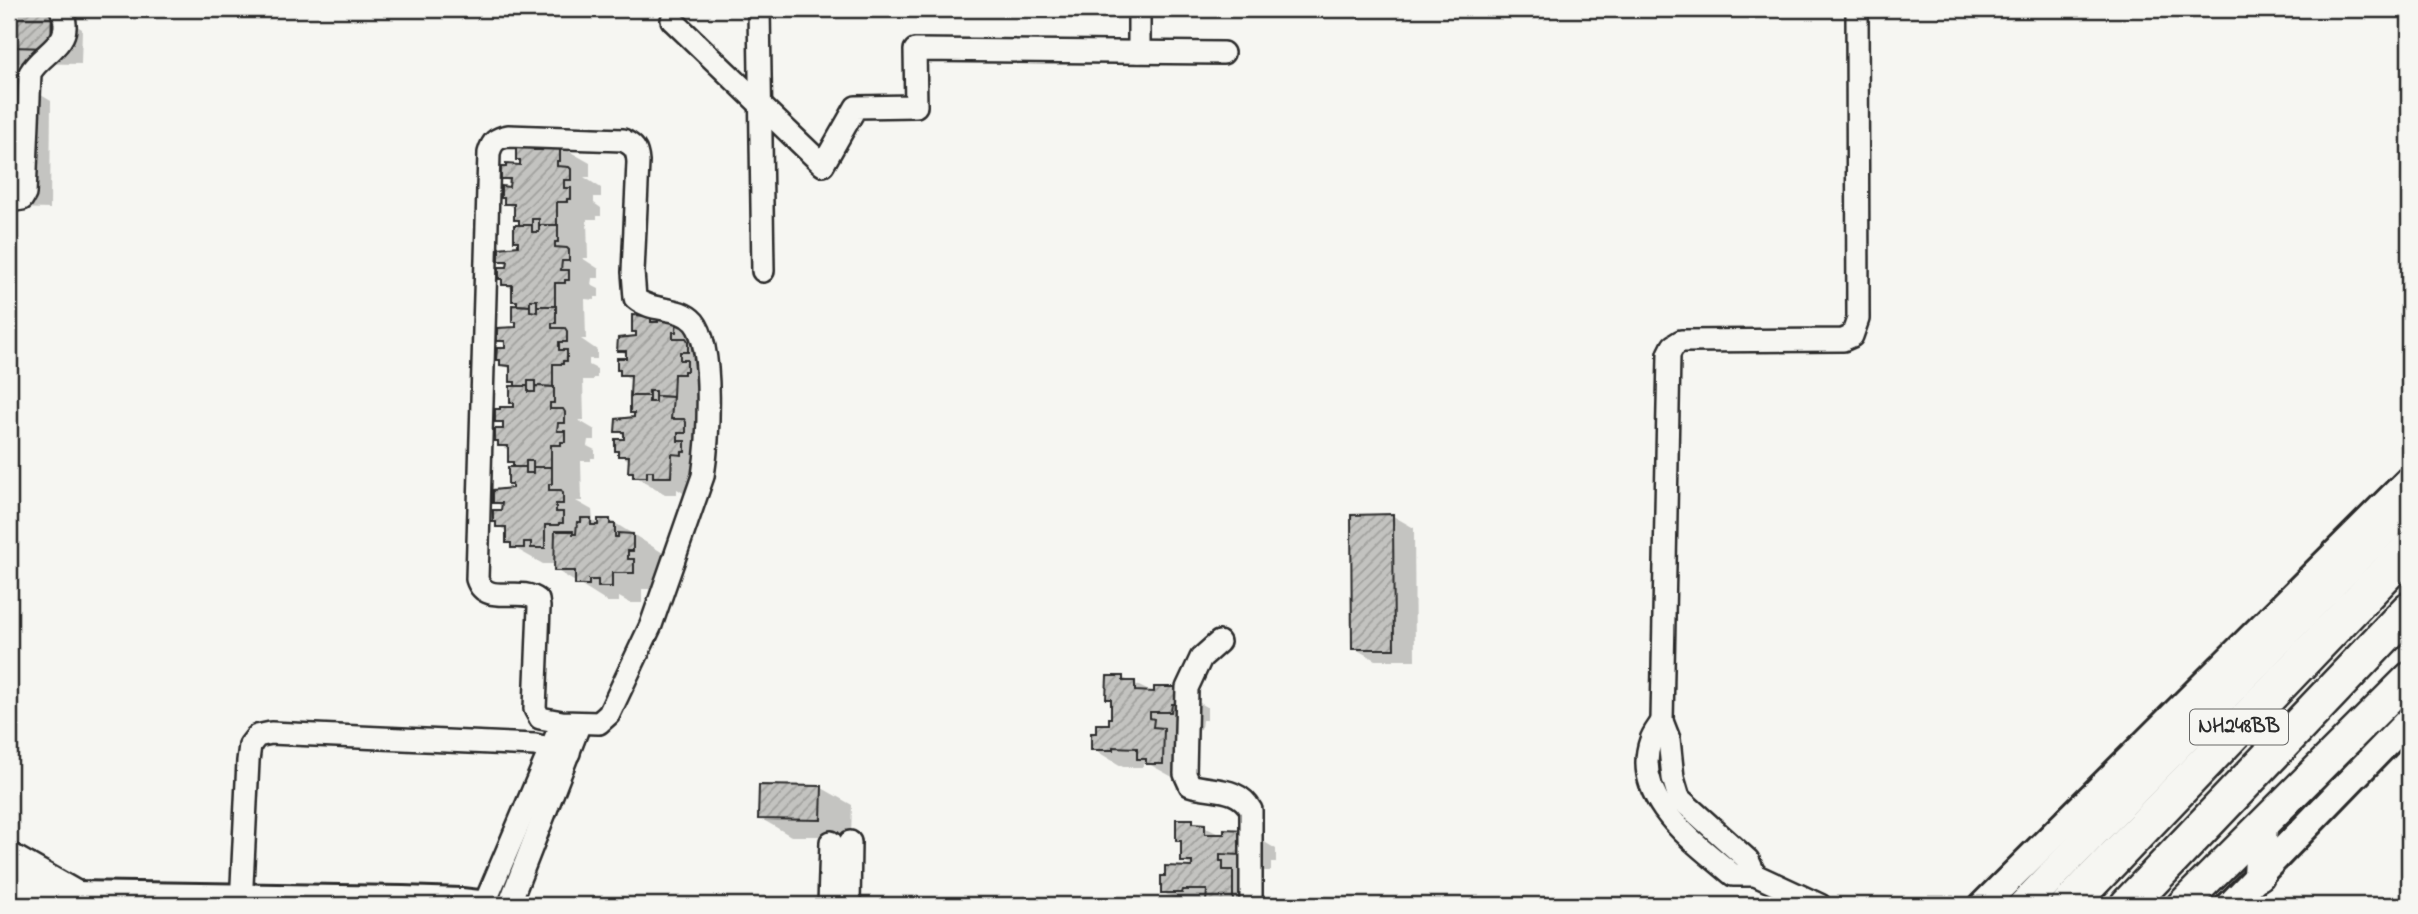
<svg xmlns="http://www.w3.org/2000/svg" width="2418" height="914" font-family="'Indie Flower',sans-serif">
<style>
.shadow{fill:#0003}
.building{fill:url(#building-hatch);stroke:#2b2b2b;stroke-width:2}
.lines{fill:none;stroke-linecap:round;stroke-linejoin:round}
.minor-casing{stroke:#2b2b2b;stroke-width:26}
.tertiary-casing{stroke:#2b2b2b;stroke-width:32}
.secondary-casing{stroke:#2b2b2b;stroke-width:35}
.primary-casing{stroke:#2b2b2b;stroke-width:38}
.trunk-casing{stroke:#2b2b2b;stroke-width:40}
.minor{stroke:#f6f6f2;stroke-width:21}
.tertiary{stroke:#f6f6f2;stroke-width:26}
.secondary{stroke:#f6f6f2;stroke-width:30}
.primary{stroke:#f6f6f2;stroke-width:33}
.trunk{stroke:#f6f6f2;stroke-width:35}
.labels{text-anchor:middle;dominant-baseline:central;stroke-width:7;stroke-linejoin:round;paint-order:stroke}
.shield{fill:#f6f6f2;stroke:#686867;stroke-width:2}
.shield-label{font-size:21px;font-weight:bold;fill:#2b2b2b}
</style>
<defs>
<pattern id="building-hatch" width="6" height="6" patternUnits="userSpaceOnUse" patternTransform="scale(1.75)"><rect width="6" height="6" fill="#c3c3c0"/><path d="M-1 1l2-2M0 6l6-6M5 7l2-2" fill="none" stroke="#9f9f9c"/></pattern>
</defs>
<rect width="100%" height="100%" fill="#f6f6f2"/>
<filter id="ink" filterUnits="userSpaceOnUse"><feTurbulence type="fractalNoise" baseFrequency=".0143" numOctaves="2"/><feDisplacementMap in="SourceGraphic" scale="14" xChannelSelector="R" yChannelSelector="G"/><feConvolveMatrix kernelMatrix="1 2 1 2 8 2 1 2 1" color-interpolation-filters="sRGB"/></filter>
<g filter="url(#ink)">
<g class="shadow">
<polygon points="19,9 51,9 82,29 81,64 9,63 9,11 19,11"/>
<polygon points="9,83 21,83 51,101 50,209 9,208"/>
<polygon points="534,146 543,151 560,146 590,163 590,177 584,177 601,188 601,197 594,197 594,203 601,208 601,216 597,216 597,219 587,219 588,258 582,258 599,269 599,278 592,278 591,285 599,289 599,297 595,297 595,300 585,299 586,339 581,339 597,350 597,359 589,359 589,365 597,369 597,378 593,378 593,380 583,380 584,420 578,420 595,430 595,440 588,440 587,446 595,450 595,458 591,458 591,461 581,461 582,501 576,501 592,510 593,521 600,525 610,520 663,553 663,568 658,568 658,575 664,589 642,589 642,603 630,603 619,597 619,602 607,602 556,570 556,564 543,564 513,547 508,542 508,532 498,526 503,507 495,502 513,489 513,485 510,483 515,464 510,461 510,451 500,445 505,426 497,421 515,409 515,404 511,402 517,388 517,383 512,381 512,370 502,364 502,361 498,359 507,350 507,345 498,340 517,328 517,324 513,321 519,307 519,303 514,300 514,290 504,284 504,280 500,278 509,269 509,265 501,260 519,247 519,243 515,240 521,227 521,221 516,219 516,209 506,203 506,199 502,197 511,188 511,183 503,178 521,166 521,162 518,159"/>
<polygon points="650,317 660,323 676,318 707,335 701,349 718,360 718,368 710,368 715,468 712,468 701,494 685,494 677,489 677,494 665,494 635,476 630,471 630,461 620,455 626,436 617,431 636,419 636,414 632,412 632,380 622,374 628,355 619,350 638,338 638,333 634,331"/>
<polygon points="1393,516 1414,528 1415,660 1375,660 1354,648"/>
<polygon points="1123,678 1153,693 1176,689 1207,707 1207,720 1202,720 1201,729 1180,728 1178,780 1149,764 1143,764 1143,767 1123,767 1093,749 1111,726 1113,701 1108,698"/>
<polygon points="822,788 852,805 851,836 791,836 760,818"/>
<polygon points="1192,821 1223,836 1246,831 1276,849 1276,863 1271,863 1271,871 1250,871 1253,883 1263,889 1263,905 1186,905 1162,892 1196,869 1183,861 1183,843 1178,840"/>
</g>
<g class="building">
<polygon points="9,9 52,9 51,48 9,47"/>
<polygon points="9,81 21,81 20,193 9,193"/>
<polygon points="516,144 534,144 534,150 542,150 542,144 560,144 560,161 557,161 557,166 569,167 571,169 571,180 564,180 564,188 571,188 571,199 567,199 567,202 557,202 557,225 539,225 539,219 532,219 532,225 519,225 519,220 514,220 514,204 504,204 504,198 501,198 501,186 509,187 510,179 501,179 501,167 506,167 506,164 520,165 520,160 516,160"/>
<polygon points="514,225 532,225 532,232 539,232 539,225 558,225 558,242 555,242 555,247 567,248 569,250 569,261 562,261 561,270 569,270 569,280 565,280 565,283 555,283 555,306 537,306 537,300 530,300 530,306 517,305 517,301 512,301 512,285 502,285 502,279 499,279 499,267 507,267 508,261 499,261 499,248 518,246 518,241 514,241"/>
<polygon points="512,305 530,306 530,311 537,312 537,306 556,306 556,323 552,323 552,328 565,328 567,331 567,342 559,342 559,350 567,350 567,361 563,361 563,364 553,364 553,387 535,386 535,381 528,381 528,386 515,386 515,382 510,382 510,366 500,365 500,360 496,360 497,348 505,348 505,341 497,341 497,328 516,327 516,322 512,322"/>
<polygon points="632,315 651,316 651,322 658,322 658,316 677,316 676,332 673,332 673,338 686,338 688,341 688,352 680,352 680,360 687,360 687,371 684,371 684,374 674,374 673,397 655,396 655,391 649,391 649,396 630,396 631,375 620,375 620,370 617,370 617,358 626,358 626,351 617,351 618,338 636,336 636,332 632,332"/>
<polygon points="510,386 528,386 528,392 535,392 535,386 554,387 554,403 550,403 550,409 563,409 565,412 565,423 558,423 557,431 565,431 565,442 561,442 561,445 551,445 551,467 533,467 533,461 526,461 526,467 513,467 513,462 508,462 508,446 498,446 498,441 495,441 495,429 503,429 503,422 495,422 495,409 500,409 500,407 514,407 514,403 510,403"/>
<polygon points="630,396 649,396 649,402 655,402 655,396 673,397 671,419 684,419 686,422 686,433 678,433 678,441 685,441 685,452 682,452 682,455 672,454 671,477 653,477 653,471 647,471 647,477 633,477 633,472 628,472 629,456 618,456 618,451 615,451 615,439 624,439 624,432 615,432 616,419 634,417 634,413 630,413"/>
<polygon points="508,467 526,467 526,473 533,473 533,467 552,467 552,484 549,484 549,490 561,490 563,493 563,504 556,504 556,512 563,512 563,523 559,523 559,525 545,525 545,548 531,548 531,542 524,542 524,548 511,548 511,543 506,543 506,527 496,527 496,522 493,522 493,510 501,510 502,503 493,503 493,490 512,488 512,484 508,484"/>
<polygon points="1393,514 1394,649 1352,649 1351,515"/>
<polygon points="581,518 591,518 591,525 598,525 598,519 610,519 610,524 615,524 615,537 618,537 618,533 633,534 633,551 628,551 628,559 634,559 634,573 612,573 612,587 598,587 598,580 589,580 589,585 575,585 575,571 554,571 555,531 573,531 573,534 576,534 577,522 581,522"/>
<polygon points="1107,676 1123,676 1123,681 1135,681 1135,691 1154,692 1154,687 1177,687 1177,704 1172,704 1171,712 1150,712 1150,718 1154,719 1153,727 1164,728 1163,764 1146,764 1146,759 1137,759 1137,748 1113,747 1113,750 1091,750 1091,733 1096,733 1096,724 1109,724 1109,718 1111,718 1111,699 1106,699"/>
<polygon points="759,785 822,786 821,820 758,819"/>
<polygon points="1176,819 1193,819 1193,823 1205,824 1205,834 1224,834 1224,829 1246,830 1241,855 1220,854 1220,861 1223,861 1223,870 1233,870 1233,905 1216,905 1216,902 1206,902 1207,890 1183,890 1182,893 1161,893 1161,876 1165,876 1165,866 1192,867 1192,862 1181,862 1181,841 1176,841"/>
</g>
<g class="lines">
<defs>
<g id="minor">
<polyline points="759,9 763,271"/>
<polyline points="1139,9 1139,52"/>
<polyline points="672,20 823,165 856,107 916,106 915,50 1223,53"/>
<path d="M508,136L623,140C634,146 637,149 638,162L633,272L635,298C652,313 679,305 694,322C715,347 708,444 703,476L651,625L609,714L599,723L562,722L540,718L535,709L539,607L538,600C520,585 486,607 477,579L489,153C492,142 496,138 508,136Z"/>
<path d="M9,201L22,199L25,194L30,73C42,51 77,44 61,9"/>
<path d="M1219,642L1201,658L1187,688L1185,774L1190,785C1213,792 1238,786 1251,810V905"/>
<path d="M1662,721C1659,727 1653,733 1651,740C1630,799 1696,843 1733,875H1755L1820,905"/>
<polyline points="1755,875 1748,860 1679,798 1673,778 1669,739 1662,721 1669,354 1673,346 1681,341 1843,340 1852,336 1858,319 1857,9"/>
<polyline points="241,905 248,761 250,745 257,736 271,733 535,745 569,753"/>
<polyline points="484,905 556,736"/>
<polyline points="509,905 580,723"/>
<polyline points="829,905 831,842"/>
<polyline points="849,905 850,842"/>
</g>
<g id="tertiary">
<polyline points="9,894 403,900 461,902 488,905"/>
<polyline points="1983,905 2409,480"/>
<polyline points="2230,905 2409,720"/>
</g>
<g id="secondary">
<polyline points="2259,875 2262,826"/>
<polyline points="2024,905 2409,503"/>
<polyline points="2182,905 2409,678"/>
</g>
<polyline id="primary" points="9,860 88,905"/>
<g id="trunk">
<polyline points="2069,905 2409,549"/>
<polyline points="2128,905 2409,610"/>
</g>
</defs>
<use href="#minor" class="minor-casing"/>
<use href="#tertiary" class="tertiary-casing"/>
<use href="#secondary" class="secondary-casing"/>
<use href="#primary" class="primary-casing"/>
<use href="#trunk" class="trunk-casing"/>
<use href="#minor" class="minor"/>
<use href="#tertiary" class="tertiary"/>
<use href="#secondary" class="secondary"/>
<use href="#primary" class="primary"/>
<use href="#trunk" class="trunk"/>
</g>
</g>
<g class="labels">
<rect class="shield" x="2190" y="709.5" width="98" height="35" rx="5"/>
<g class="shield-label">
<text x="2239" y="727">NH248BB</text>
</g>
</g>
<rect width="2418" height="914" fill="none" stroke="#f6f6f2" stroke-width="35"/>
<rect x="18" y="18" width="2383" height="879" fill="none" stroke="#2b2b2b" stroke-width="2.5" filter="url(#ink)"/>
</svg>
